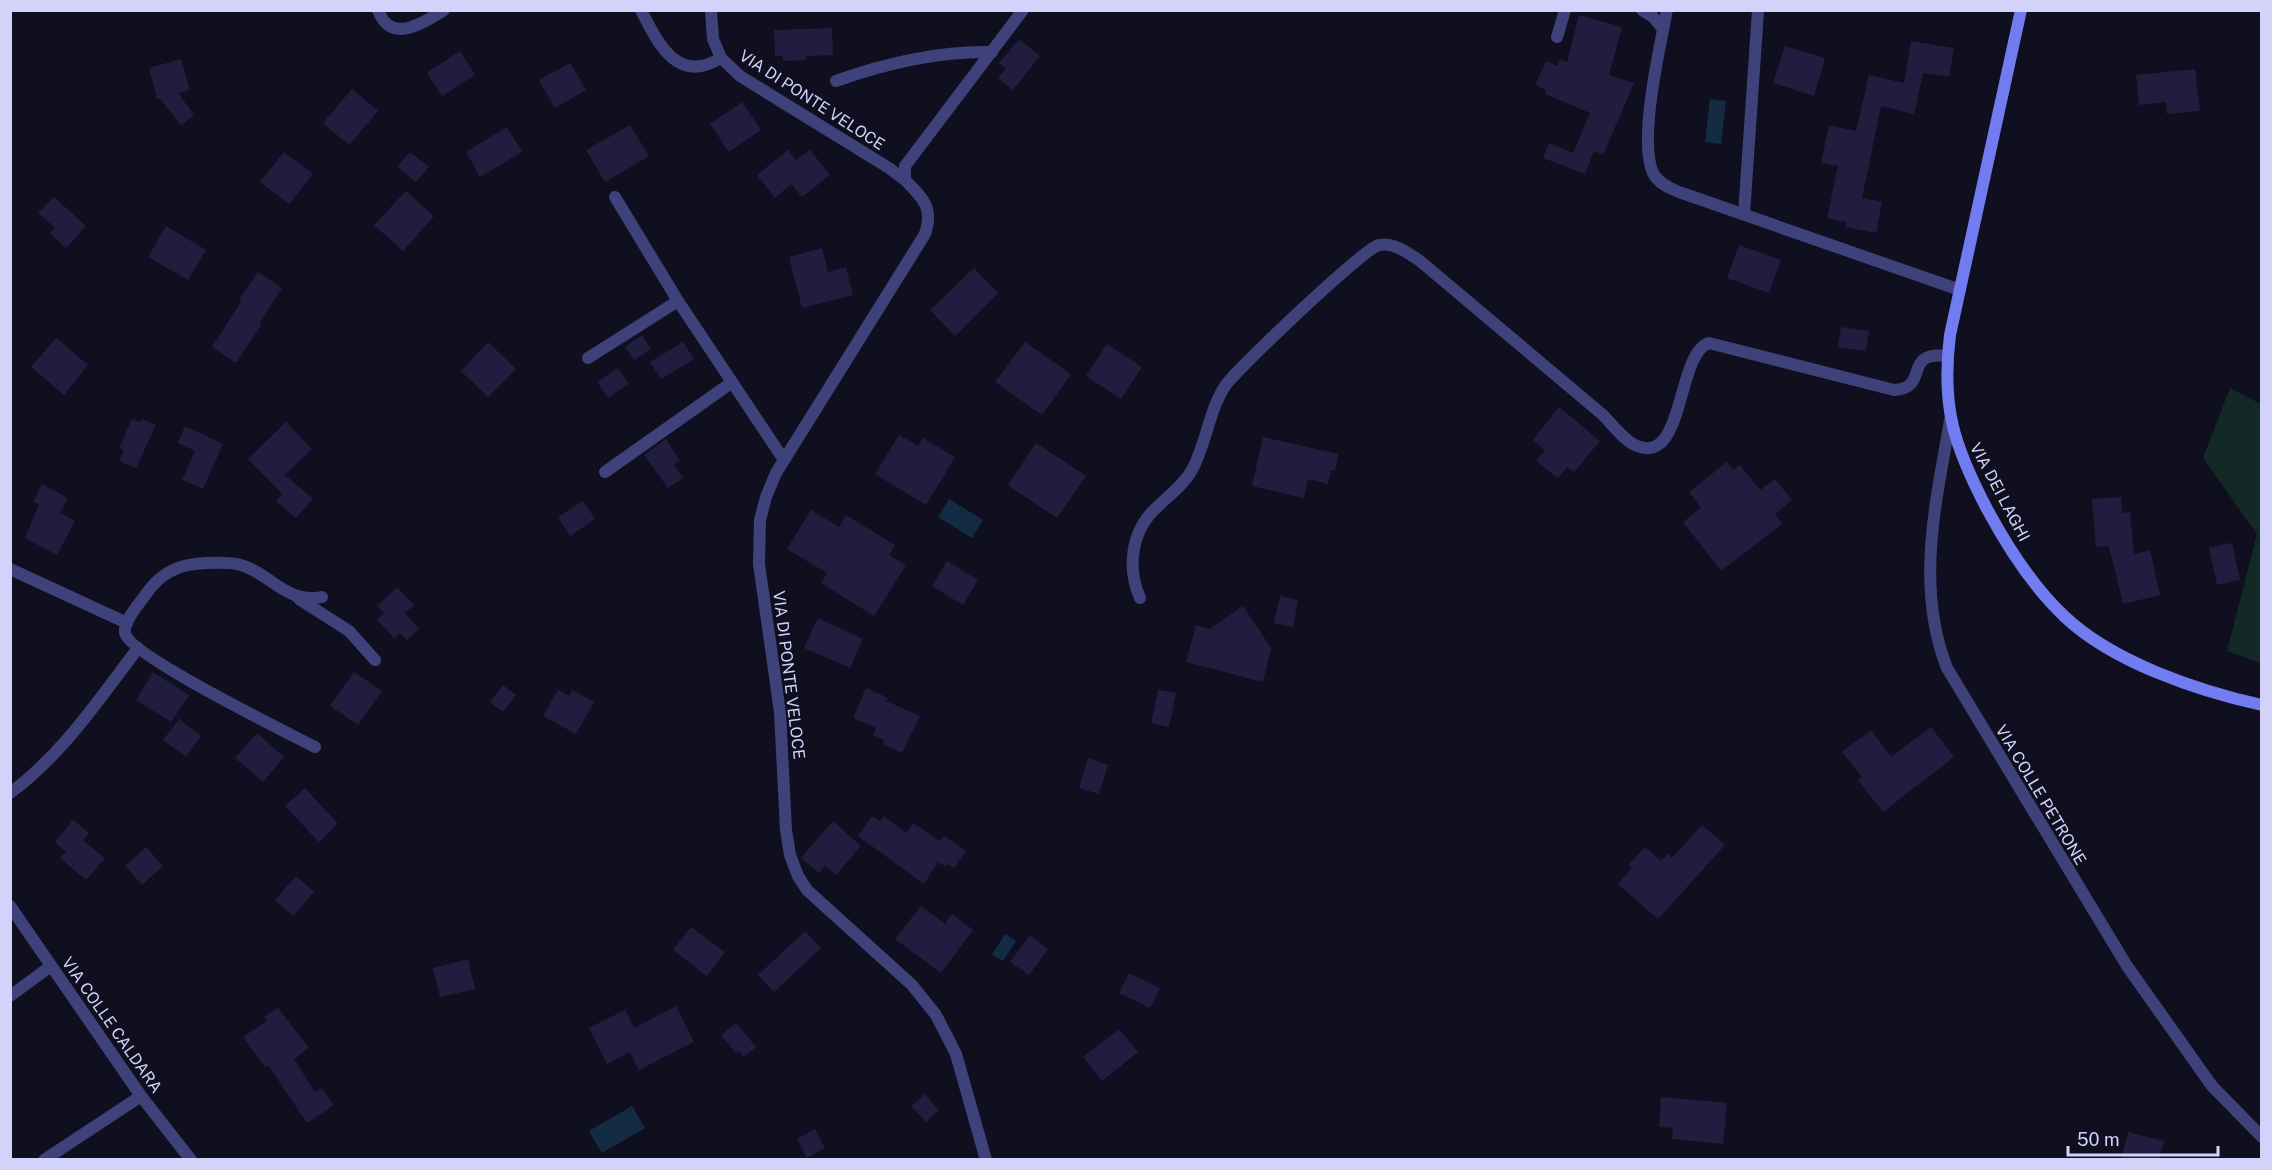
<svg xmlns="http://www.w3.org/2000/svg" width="2272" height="1170" font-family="'Public Sans',sans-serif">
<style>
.green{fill:#132926}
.water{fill:#142b44}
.building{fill:#201d3e}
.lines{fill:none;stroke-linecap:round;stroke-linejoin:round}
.street{stroke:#3f427a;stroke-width:12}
.secondary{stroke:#727cf1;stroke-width:12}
.labels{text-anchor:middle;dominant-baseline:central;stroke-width:4.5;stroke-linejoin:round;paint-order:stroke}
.street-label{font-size:16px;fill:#d2d2fa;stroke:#100f1f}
</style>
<rect width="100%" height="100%" fill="#100f1f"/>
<polygon class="green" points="2230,388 2261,404 2261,663 2227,651 2257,534 2203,458"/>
<g class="water">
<polygon points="1710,99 1726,101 1721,144 1705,142"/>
<polygon points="949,499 983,520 972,538 938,517"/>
<polygon points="1005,934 1016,941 1003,961 992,955"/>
<polygon points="632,1106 645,1128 602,1153 589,1131"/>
</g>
<g class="building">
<polygon points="1579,15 1622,27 1609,75 1634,83 1603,155 1594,151 1585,174 1543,158 1549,143 1573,153 1590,113 1545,94 1546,90 1535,85 1546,61 1558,66 1560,59 1567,62"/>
<polygon points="832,28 833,55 806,56 806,60 783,61 783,56 775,56 774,30"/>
<polygon points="1019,39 1040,56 1013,90 998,78 1006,69 999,63"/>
<polygon points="1911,41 1954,48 1949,77 1923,73 1914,114 1881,106 1862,198 1882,202 1876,233 1845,227 1846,222 1827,218 1838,166 1821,163 1829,125 1856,131 1869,75 1904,83"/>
<polygon points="1785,46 1825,58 1814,96 1773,83"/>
<polygon points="460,51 475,75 442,96 427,73"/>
<polygon points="181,59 190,90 178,93 194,115 181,125 160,99 157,99 149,68"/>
<polygon points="570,63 586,90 555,108 539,80"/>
<polygon points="2195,69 2200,111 2167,114 2166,102 2139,105 2136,75"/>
<polygon points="352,89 378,111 349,145 323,123"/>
<polygon points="742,102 761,130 729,152 710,124"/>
<polygon points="630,125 649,156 605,182 586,150"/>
<polygon points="507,127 522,152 480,177 466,152"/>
<polygon points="788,150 796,160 810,150 830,175 802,197 791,184 775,198 757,175"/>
<polygon points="284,152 313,174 289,204 260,182"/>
<polygon points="410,152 429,167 416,182 397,167"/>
<polygon points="406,191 434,216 403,251 374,225"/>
<polygon points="54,197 86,226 66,248 50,233 55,228 38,213"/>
<polygon points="166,226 206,250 188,280 148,257"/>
<polygon points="1739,245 1781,260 1769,293 1727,278"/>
<polygon points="822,248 828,272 846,267 853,295 802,308 789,257"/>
<polygon points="974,268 998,293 955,336 930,310"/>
<polygon points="258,272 282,288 260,322 262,324 236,363 212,347 241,302 239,300"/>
<polygon points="1841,327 1869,331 1866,351 1838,347"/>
<polygon points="642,335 651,349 634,360 625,347"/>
<polygon points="56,338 88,365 64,395 31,367"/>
<polygon points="488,342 516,369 488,397 461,371"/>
<polygon points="683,342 694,359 661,379 650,362"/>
<polygon points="1025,342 1071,374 1042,415 995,382"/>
<polygon points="1107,344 1142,367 1121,399 1086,376"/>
<polygon points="618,368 629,384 608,398 597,382"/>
<polygon points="1559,407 1600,441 1574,472 1567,467 1558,478 1536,461 1545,450 1533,440"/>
<polygon points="132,419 140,422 142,419 156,425 136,468 119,461 124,450 119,448"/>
<polygon points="286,422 312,449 285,475 313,499 296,518 276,501 282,494 248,459"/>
<polygon points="185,426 223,444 203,489 182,480 195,451 178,443"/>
<polygon points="899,435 918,446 923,438 955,457 926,505 875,474"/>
<polygon points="1263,437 1338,454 1335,471 1331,470 1328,484 1308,479 1304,498 1252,486"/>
<polygon points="666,439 680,461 674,464 683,478 668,488 644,455"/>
<polygon points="1036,443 1086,476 1057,518 1008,485"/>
<polygon points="1727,462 1733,470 1740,465 1760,490 1775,479 1792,500 1775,514 1782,524 1721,571 1683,522 1701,508 1689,492"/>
<polygon points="42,484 68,498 60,513 75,521 57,555 25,538 39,504 33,502"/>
<polygon points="2121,497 2122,513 2130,512 2134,554 2150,550 2160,595 2123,604 2109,546 2096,547 2092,499"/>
<polygon points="583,501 595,519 570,536 558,517"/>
<polygon points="811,510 839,527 846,515 895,545 889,555 906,565 874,616 821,583 827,573 787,549"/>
<polygon points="2232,543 2240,580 2217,585 2209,547"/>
<polygon points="947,561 978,580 963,605 932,586"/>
<polygon points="397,587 414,605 405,613 419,629 407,640 400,633 394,638 377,620 384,613 377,606"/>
<polygon points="1280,596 1298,600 1293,627 1274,623"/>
<polygon points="1243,606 1271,648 1263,682 1186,662 1196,625 1210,629"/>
<polygon points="818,618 863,639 850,668 804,648"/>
<polygon points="153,672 189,695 171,722 136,700"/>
<polygon points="354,672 382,691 358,725 330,706"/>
<polygon points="503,685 516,695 503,712 490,702"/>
<polygon points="866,688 888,698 886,701 920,716 902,753 883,744 884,740 873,735 876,728 853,718"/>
<polygon points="558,690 569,696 572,690 594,702 576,734 543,716"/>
<polygon points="1158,690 1176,693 1169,727 1151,723"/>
<polygon points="179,719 201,736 186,757 163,740"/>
<polygon points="1931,727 1954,757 1883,812 1858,780 1862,777 1842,752 1871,730 1891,757"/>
<polygon points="257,733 284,757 263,782 235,758"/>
<polygon points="1088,758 1108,765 1099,794 1079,788"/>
<polygon points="305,788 338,824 319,842 285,806"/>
<polygon points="872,816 880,821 884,816 906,833 913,823 940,841 944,836 966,851 954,868 948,864 946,867 938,862 924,884 858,836"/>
<polygon points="73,820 89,833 83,840 105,858 86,880 60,858 66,852 55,842"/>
<polygon points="833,821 861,846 836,875 825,865 819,873 801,858"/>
<polygon points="1702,825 1725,845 1658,919 1618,884 1632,868 1629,864 1645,847 1661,861 1668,854 1672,858"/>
<polygon points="146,847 163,866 142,885 125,866"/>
<polygon points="296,876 314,892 293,916 275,900"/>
<polygon points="921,906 945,924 952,914 973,930 941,973 895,939"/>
<polygon points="691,927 725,952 707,976 673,950"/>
<polygon points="805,931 821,948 774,992 758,975"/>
<polygon points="1030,935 1048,949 1029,975 1010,962"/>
<polygon points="468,959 475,989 440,997 433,968"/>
<polygon points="1129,973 1160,988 1150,1008 1119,993"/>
<polygon points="676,1006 694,1042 639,1070 630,1052 607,1064 589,1028 625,1010 634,1028"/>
<polygon points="278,1008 309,1048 294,1059 315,1092 322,1088 334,1105 307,1123 268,1065 265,1067 243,1037 267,1021 264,1017"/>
<polygon points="736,1023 756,1047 744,1057 738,1051 736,1053 721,1035"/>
<polygon points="1119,1029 1138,1052 1102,1081 1083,1057"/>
<polygon points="925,1094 939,1110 926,1122 911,1106"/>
<polygon points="1661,1097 1727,1103 1723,1144 1672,1139 1673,1128 1659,1127"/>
<polygon points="815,1129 825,1148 807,1158 797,1139"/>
<polygon points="2128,1132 2164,1141 2159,1160 2121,1160"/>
</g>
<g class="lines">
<g class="street">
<path d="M378,10C391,45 423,23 444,10"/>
<path d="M641,10C658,43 677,85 721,58L740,76L889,168L905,180V166L1023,10"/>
<polyline points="711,10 713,39 721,58"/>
<polyline points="1642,10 1653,17 1663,29"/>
<path d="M1667,10C1660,47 1638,140 1653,173C1658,183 1669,188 1679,192L1960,290"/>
<polyline points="1557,37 1565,10"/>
<path d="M836,81C886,63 939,51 992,52"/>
<path d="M905,180C923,198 934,208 925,234L776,473L766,497L760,520L759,564L780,712L786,830L790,855L798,876L807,890L912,985L936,1015L956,1054L986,1160"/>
<polyline points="615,197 678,301 784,460"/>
<polyline points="1744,214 1758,11"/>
<polyline points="588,358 678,301"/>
<path d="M1950,420C1936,503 1915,586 1947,668L2127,966L2212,1086L2262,1137"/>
<polyline points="605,472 731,383"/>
<polyline points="10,569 127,623"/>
<path d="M1140,598C1127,569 1131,533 1154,510C1167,497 1183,486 1192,470C1206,444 1209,411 1225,386C1237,369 1364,248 1379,245C1394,242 1408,253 1420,261L1603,415C1613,425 1624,441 1637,446C1685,465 1676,354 1709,343L1894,390C1931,388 1901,351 1947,356"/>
<polyline points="299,599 349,631 375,660"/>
<path d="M315,747C288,733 129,655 125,633C123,621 140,603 146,594C167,564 192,562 226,563C266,563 282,606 322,597"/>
<path d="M10,793C62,755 100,698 138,648"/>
<polyline points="10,906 141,1096 191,1160"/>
<polyline points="10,996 51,966"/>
<polyline points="44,1160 141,1096"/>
</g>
<path class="secondary" d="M2021,10L1950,335C1941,407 1954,446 1987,509C2008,548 2032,586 2064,616C2112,662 2198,691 2262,705"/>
</g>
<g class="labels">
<g class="street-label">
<text transform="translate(812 100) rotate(33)">VIA DI PONTE VELOCE</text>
<text transform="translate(2000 492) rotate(62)">VIA DEI LAGHI</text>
<text transform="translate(789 675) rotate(83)">VIA DI PONTE VELOCE</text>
<text transform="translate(2041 795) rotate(59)">VIA COLLE PETRONE</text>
<text transform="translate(112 1025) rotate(55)">VIA COLLE CALDARA</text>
</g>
</g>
<rect width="2272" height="1170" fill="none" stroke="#d2d2fa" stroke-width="24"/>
<path d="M2068 1146v9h150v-9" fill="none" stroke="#d2d2fa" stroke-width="3"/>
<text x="2077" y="1146" font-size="18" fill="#d2d2fa" stroke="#100f1f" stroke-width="4.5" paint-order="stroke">50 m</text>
</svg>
